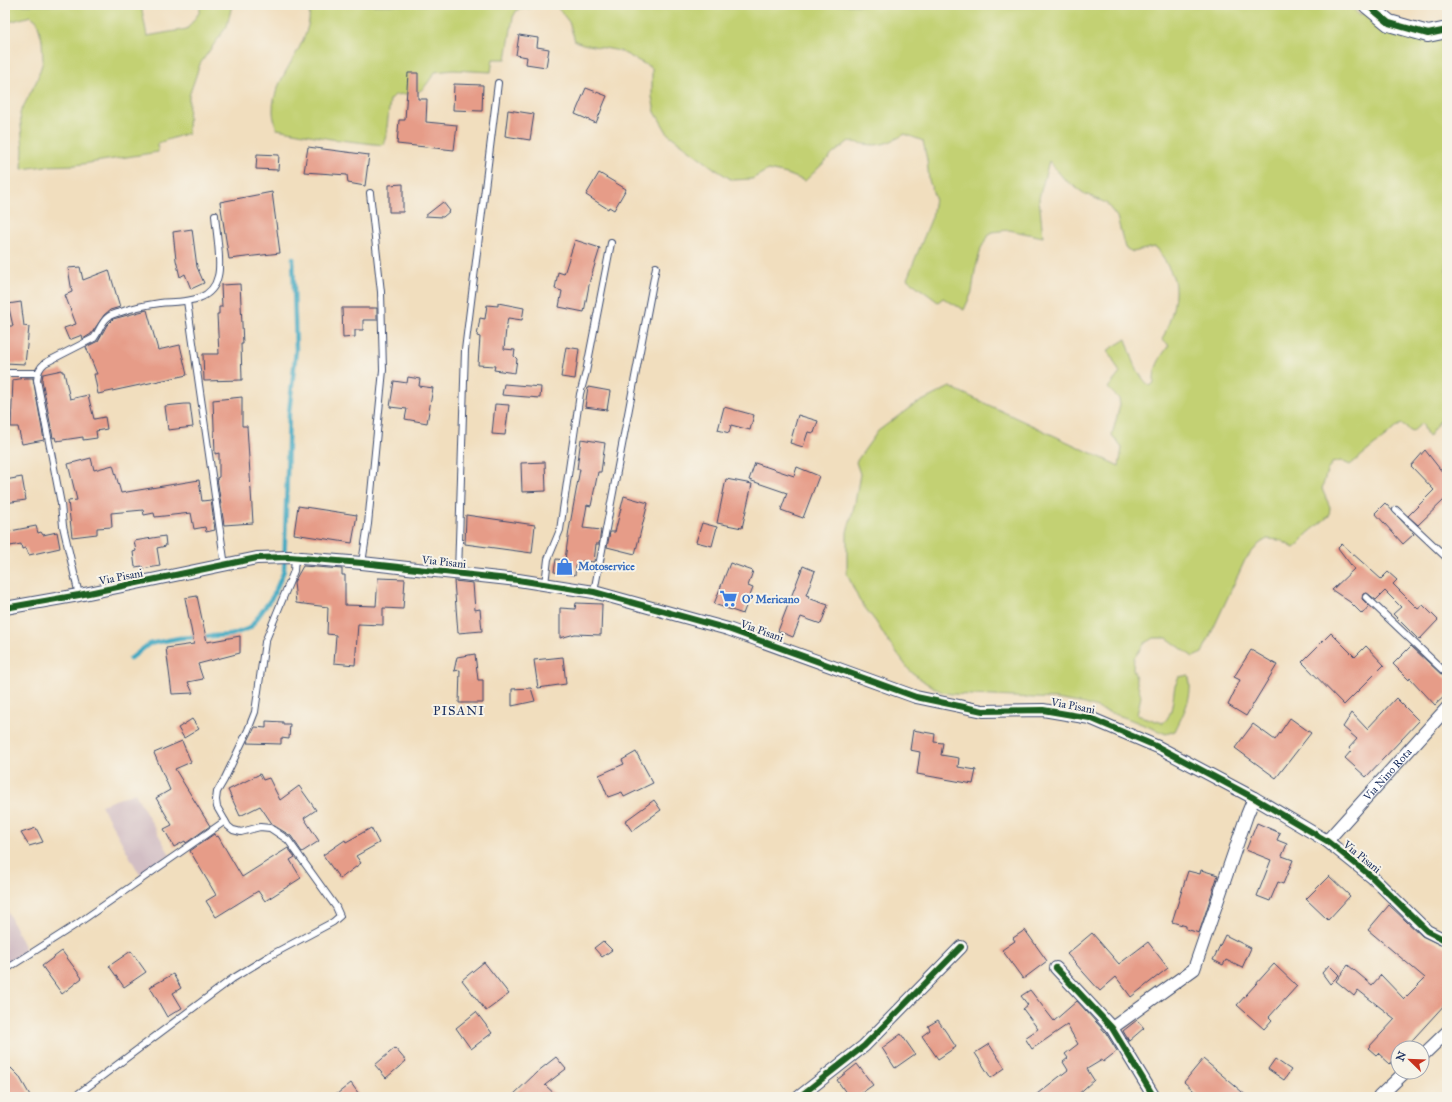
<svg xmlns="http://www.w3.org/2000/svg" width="1452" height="1102" font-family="'IM FELL Great Primer',serif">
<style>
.industrial{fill:#d2bec4}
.green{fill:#c3d173;stroke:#6f8068}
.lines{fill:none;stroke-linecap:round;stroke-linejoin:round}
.stream{stroke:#41a8c1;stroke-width:4.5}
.building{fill:#e69c88}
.service-casing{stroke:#3b496c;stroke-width:8}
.minor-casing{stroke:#3b496c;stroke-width:14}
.tertiary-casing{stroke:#3b496c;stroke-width:18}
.service{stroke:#fff;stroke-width:6}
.minor{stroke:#fff;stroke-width:12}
.tertiary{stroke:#fff;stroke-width:16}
.cycleway-casing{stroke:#f7f3e8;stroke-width:8}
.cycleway{stroke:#1b5e20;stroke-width:6}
.labels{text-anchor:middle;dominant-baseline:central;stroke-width:4;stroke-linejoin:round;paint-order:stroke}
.street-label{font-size:11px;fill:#1b2f5e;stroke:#f7f3e8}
.shop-label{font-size:11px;font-weight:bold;fill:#366cbe;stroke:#f7f3e8;text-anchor:start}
.quarter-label{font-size:13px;letter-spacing:1px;fill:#1b2f5e;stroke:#f7f3e8}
</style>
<rect width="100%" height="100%" fill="#f7f3e8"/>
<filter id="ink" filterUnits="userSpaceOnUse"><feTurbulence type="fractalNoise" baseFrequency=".025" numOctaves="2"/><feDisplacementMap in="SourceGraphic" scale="8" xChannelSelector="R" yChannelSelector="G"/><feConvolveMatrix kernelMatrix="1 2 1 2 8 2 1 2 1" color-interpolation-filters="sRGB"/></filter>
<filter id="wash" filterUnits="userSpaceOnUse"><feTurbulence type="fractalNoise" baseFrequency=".012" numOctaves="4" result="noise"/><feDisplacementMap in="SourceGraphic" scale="16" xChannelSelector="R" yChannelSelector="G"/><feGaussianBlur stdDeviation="0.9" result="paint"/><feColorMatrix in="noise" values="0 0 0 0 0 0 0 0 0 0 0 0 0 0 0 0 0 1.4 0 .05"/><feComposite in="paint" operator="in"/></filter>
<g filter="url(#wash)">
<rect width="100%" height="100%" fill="#f1debe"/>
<g class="industrial">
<polygon points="135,793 170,855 140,875 101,805"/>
<polygon points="5,906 26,951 5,965"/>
</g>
<g class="green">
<polygon points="5,5 141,5 147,36 187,29 199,13 201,5 232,5 227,26 200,64 189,96 188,133 158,143 158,152 76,165 45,166 22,169 23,150 20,113 37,80 43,61 42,40 37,21 31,16 5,23"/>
<path d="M309,5H1350L1359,15L1365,12L1395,32L1414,39L1447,38V414L1444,415L1428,437L1422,423L1412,432L1401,424L1350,465L1341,461L1332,463L1327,471L1322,489L1330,507L1329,516L1307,534L1301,542L1294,548L1280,540L1267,539L1259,544L1245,560L1202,653L1193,657L1167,638H1153L1145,643L1134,658L1133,668L1141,696L1137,715L1163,723C1174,714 1172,699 1175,686C1176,683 1178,680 1179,677L1188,675C1195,694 1183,714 1175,731L1166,734L1129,719L1085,704L1056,699L951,694L942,692L926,683L910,671L889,643L876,622L859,600L847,574V532L855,503L860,474L856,462L878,431L912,406L950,387L1119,466L1122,448L1112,435L1120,405L1119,399L1108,388L1120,373L1108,350L1126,339C1132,356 1136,375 1150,386L1154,383C1153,368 1160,358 1169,345L1162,340C1170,322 1178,299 1174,280C1171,270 1163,259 1158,249L1154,247L1133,252L1125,248L1117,217L1106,203L1085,194L1065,180L1049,161L1039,198L1043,237L1009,230L991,232L981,248L975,271L972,292L964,310L943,298L938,302L907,279L932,217L935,198L929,180L927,160L923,141L905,134C882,147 875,147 849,141L834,153L805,181L787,174L768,170L752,179L732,180L715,169L668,134L655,112L652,97V68L620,51L583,44L575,41L569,22L557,7L541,6L517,10L513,17L506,59H493L491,72L453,70L435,72C420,95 422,92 395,95L390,100L386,136L383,145L331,139L277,129C275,123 273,117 273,111C272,75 315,44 309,5Z"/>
</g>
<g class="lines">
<polyline class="stream" points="130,659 149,644 179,638 231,635 250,628 273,596 284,571 289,412 296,350 293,258"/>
</g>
<g id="blocks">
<g class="building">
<polygon points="519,35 538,38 537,47 549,49 546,67 526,64 527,57 516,55"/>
<polygon points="408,73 418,73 418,99 427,99 426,122 457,125 454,150 397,144 399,120 405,120"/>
<polygon points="454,84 483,85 482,111 453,110"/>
<polygon points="586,88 607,96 596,123 575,114"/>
<polygon points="508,110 534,114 530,140 505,136"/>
<polygon points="308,147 369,155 365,186 348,183 347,175 304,172"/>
<polygon points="257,154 279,155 278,170 256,169"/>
<polygon points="599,173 626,189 614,210 609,207 608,209 586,195"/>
<polygon points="403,184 403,212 389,212 389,185"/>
<polygon points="272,192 280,253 229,259 220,202"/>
<polygon points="443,202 450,211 443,217 425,216"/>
<polygon points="192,229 197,267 204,283 191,289 185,274 180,277 176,260 173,232"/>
<polygon points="575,240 600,248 590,280 584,312 559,307 562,291 555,289 558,272 564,274"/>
<polygon points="80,267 83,280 109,270 120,307 110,310 104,315 91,334 83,339 82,335 69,340 64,328 76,324 65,295 72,292 68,268"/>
<polygon points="240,284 243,344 241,344 242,380 204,381 203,354 219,354 217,314 219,314 219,307 222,307 221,285"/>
<polygon points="21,302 24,326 29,327 25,364 5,363 5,326 13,326 8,304"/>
<polygon points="498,303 524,308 522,320 508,318 506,329 504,349 515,350 514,356 517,359 515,373 494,370 495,366 478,365 480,337 477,336 480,318 485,319 487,305 498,306"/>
<polygon points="342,308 377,308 377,320 363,320 363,330 355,330 355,337 343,338"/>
<polygon points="147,310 158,350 180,345 187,375 98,394 94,374 97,374 86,347 98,341 107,325 113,319"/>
<polygon points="566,347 579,349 575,379 561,377"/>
<polygon points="62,370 62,372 64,372 70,399 88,395 94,419 105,417 107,429 96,431 97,438 83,440 83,437 56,441 55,437 53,438 42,380 43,374"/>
<polygon points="408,377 420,379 419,386 433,388 427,423 405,419 407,409 390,407 394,381 407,383"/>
<polygon points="25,378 33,378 44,440 22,444 18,427 11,427 13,380"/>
<polygon points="504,384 541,387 540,398 502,395"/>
<polygon points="588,387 610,391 607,410 585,407"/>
<polygon points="242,397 242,426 247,426 253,523 224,525 217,478 219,477 219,453 215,454 213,400"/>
<polygon points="185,404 190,404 193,427 168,430 165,406"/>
<polygon points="495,404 509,405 505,435 492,434"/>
<polygon points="724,407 754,415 750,430 731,425 729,433 718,430"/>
<polygon points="798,415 818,421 814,433 808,432 803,447 790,443"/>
<polygon points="581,439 605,443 601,472 598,472 591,506 587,505 583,528 601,530 599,544 596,544 594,562 582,561 582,565 576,565 575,575 554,572 556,559 565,560 569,530 580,469 577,469"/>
<polygon points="1425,450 1447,478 1447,503 1444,500 1418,525 1408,516 1434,490 1411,466"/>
<polygon points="91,458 94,470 113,465 121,493 199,480 202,501 211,500 215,530 206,532 205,527 194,529 191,513 155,517 154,513 144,515 143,510 111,513 112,527 97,528 97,534 72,537 68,501 77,500 68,464"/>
<polygon points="545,462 546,491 522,492 521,463"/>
<polygon points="755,463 794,476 797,467 819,476 803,518 781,510 787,493 749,480"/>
<polygon points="22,477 26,500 5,503 5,480"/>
<polygon points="726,479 752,484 742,528 717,523"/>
<polygon points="624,496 648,503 635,554 607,547 610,532 615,532"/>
<polygon points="1385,503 1414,534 1403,544 1375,513"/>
<polygon points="298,506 357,515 352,543 294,534"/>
<polygon points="466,515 535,525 532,553 465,544"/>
<polygon points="702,523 717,527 712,546 696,542"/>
<polygon points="36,526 38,533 41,532 43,535 57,532 60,548 29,555 26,548 22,549 21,544 5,547 5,532"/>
<polygon points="165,536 166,546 157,548 160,566 142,569 142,566 135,567 133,552 136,551 134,541"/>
<polygon points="1342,544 1381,579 1388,572 1397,580 1393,584 1418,609 1423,605 1438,620 1419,640 1393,614 1401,607 1385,591 1376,600 1367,593 1363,594 1362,599 1369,606 1362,614 1350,602 1332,590 1354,569 1338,548"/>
<polygon points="730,563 753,571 748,586 753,588 743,614 714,604"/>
<polygon points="303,566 342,569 342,575 345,575 345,605 376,606 378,578 405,579 403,609 383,608 383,625 358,624 355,665 334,663 336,635 327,634 328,607 296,603 294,582"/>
<polygon points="803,566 815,571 806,595 809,596 808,598 828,605 821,624 801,617 793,637 778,631"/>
<polygon points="454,581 473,583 475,610 480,609 482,631 458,633"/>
<polygon points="197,596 207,642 240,636 240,653 198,664 203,679 188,682 193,693 172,694 166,648 194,644 185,598"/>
<polygon points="576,603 602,604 601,635 575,634 560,638 560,608 575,609"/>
<polygon points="1331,633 1355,657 1366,646 1384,665 1344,705 1302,662"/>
<polygon points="1411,646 1444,677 1447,678 1447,694 1435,705 1410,678 1409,680 1393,664"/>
<polygon points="1251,650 1277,665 1246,716 1228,705 1240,680 1234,677"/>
<polygon points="475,654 478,680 483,680 483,703 459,703 460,670 454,671 457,657"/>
<polygon points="563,657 566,684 538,688 534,660"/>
<polygon points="531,688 535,701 512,706 512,689"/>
<polygon points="1396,698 1419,721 1366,777 1345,758 1351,751 1349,748 1357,739 1343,727 1352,713 1367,729"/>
<polygon points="1290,718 1311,733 1276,778 1235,748 1253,724 1275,740"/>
<polygon points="192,719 199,729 184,738 178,728"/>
<polygon points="266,721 283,722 283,724 290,724 289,739 281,738 281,744 247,743 255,727 266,728"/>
<polygon points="913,730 935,734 934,742 943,743 941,755 959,758 958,767 976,770 973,784 917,774 920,752 910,750"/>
<polygon points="182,741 191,762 175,769 210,826 186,843 185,841 174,847 164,829 172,825 156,798 170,790 154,753"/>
<polygon points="636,752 653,783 624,797 622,792 608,797 599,775 624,764 622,760"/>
<polygon points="260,774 263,780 269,778 280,800 299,786 316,810 304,818 319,841 302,852 291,836 273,825 260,806 240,816 228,790"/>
<polygon points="654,800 661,810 632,831 625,821"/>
<polygon points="1257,823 1280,833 1277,840 1287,844 1282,856 1293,860 1283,884 1278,882 1270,901 1257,896 1271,860 1246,850"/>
<polygon points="36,828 43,842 29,846 21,833"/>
<polygon points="371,828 379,843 356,856 361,863 340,879 323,855 345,840 346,842"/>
<polygon points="214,834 216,837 218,836 242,877 288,848 295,857 290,860 301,878 265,901 258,891 216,917 206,901 216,895 190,851"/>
<polygon points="1201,870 1218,875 1199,933 1186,929 1186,926 1172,922 1188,871 1200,874"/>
<polygon points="1329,876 1350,896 1328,920 1306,899"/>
<polygon points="1389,905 1422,936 1447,948 1447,1002 1405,1048 1398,1048 1398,1055 1390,1064 1378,1053 1376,1055 1368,1048 1395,1019 1358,990 1354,996 1336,981 1348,965 1372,985 1381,975 1404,999 1425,978 1368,930"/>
<polygon points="1025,930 1047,961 1023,979 1002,950 1015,941 1013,938"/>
<polygon points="1092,933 1119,964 1148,942 1168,968 1131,997 1116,977 1100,991 1067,954"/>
<polygon points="1225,935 1251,948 1242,968 1226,960 1223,965 1213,960"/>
<polygon points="603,941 612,950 602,957 594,948"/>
<polygon points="62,951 82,978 62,994 42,966"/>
<polygon points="131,951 146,972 124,987 109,966"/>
<polygon points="484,962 509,994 486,1011 462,980"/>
<polygon points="1274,964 1297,986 1269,1017 1272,1020 1264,1029 1237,1005"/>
<polygon points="1329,965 1339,975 1330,984 1322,973"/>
<polygon points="173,974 181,988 173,993 182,1008 167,1017 150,987"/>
<polygon points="1030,990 1054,1021 1077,1001 1106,1033 1117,1051 1103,1062 1102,1060 1087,1069 1094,1080 1075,1097 1033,1097 1068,1070 1063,1062 1068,1058 1065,1054 1078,1044 1067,1025 1032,1049 1025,1038 1038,1029 1023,1009 1028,1005 1021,996"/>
<polygon points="476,1012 492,1033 471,1049 456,1028"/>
<polygon points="938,1020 956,1047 938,1059 922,1036 930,1030 928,1026"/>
<polygon points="1137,1020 1144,1028 1129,1041 1123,1031"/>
<polygon points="901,1034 915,1054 895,1068 882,1048"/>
<polygon points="989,1044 1005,1068 991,1078 975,1053"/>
<polygon points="395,1048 406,1061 386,1078 375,1065"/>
<polygon points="556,1057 566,1069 545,1085 558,1097 511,1097 537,1072"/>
<polygon points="1203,1059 1248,1097 1201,1097 1184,1082"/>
<polygon points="1275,1059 1291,1070 1284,1080 1268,1069"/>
<polygon points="857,1064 873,1085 856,1097 849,1097 837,1080"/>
<polygon points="11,1068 19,1076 31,1097 5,1097 5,1073"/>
<polygon points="351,1083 361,1097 333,1097"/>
</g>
</g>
</g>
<g filter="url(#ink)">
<use href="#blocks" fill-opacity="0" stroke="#3b496c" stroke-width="1"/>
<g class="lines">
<defs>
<g id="service">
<polyline points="187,301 225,566"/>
<polyline points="5,373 38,373"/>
<polyline points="1396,510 1447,558"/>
<polyline points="362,563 368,524 383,370 381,292 370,193"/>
<polyline points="458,573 465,350 498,83"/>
<polyline points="545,584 548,559 560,530 580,394 586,372 611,243"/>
<polyline points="594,592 656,267"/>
<path d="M79,595L63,526L61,504L37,380C38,372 39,368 45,363L94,338C99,332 101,323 107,318C111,314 116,313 121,312C134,307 146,305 160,303C182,301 212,304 218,276C222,262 216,230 215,215"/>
<polyline points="1366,597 1447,674"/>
<polyline points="5,970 77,924 225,821"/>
<polyline points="74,1097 232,979 271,955 333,922 340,916 336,907 288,840 270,828 260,827 241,832 233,830 228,826 217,807 216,800 217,792 224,780 248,730 255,712 265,642 294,571 295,558"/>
</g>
<g id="minor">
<polyline points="5,608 79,595 257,558 289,557 362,563 518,580 594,592 728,629 916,697 983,711 1043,710 1090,718 1158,747 1254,798 1327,841 1372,877 1427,931 1447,941"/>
<path id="s1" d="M1327,841L1447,708"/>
<polyline points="1056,968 1112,1028 1154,1097"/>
<polyline points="1112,1028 1194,969 1247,815 1254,798"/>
<polyline points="1422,1056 1447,1032"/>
<polyline points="799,1097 864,1046 961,947"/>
<polyline points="1379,1097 1405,1072"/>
</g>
<polyline id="tertiary" points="1367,5 1389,23 1428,34 1447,30"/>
</defs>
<use href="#service" class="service-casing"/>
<use href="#minor" class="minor-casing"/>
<use href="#tertiary" class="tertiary-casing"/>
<use href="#service" class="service"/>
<use href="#minor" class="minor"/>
<use href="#tertiary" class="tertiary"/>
<defs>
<g id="cycleway">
<polyline points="1367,5 1389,23 1428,34 1447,30"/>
<polyline points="5,608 79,595 257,558 289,557 362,563 518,580 594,592 728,629 916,697 983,711 1043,710 1090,718 1158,747 1254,798 1327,841 1372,877 1427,931 1447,941"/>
<polyline points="1056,968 1112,1028 1154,1097"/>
<polyline points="799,1097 864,1046 961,947"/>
</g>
</defs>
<use href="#cycleway" class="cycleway-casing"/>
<use href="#cycleway" class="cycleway"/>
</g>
</g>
<defs>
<symbol id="shop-bare" viewBox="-9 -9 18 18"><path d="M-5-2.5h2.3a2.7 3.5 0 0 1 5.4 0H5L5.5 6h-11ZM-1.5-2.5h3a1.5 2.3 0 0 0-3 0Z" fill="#3f7fe0" stroke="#f7f3e8" stroke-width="2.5" paint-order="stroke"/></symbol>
<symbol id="supermarket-bare" viewBox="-9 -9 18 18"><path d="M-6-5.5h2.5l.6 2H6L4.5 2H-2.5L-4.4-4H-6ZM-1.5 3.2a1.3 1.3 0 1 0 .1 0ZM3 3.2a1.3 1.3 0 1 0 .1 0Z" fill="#3f7fe0" stroke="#f7f3e8" stroke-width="2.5" paint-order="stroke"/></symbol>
</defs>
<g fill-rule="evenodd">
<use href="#shop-bare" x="552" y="554" width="25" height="25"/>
<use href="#supermarket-bare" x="716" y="586" width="25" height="25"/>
</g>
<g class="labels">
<g class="street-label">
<text transform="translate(444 562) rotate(6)">Via Pisani</text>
<text transform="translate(121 577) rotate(-11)">Via Pisani</text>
<text transform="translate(762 631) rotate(20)">Via Pisani</text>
<text transform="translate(1073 706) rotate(11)">Via Pisani</text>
<text stroke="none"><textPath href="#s1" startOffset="90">Via Nino Rota</textPath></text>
<text transform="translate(1362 857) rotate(39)">Via Pisani</text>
</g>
<g class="shop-label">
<text x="578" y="566">Motoservice</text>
<text x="742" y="599">O' Mericano</text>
</g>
<g class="quarter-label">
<text x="459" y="711">PISANI</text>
</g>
</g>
<rect width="1452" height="1102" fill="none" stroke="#f7f3e8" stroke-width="20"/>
<g transform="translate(1410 1060) rotate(293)"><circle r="19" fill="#f7f3e8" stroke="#9fa5b1"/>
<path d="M0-3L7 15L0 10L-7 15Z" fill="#c8321e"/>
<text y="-6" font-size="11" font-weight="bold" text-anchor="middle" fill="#1b2f5e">N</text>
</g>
</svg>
